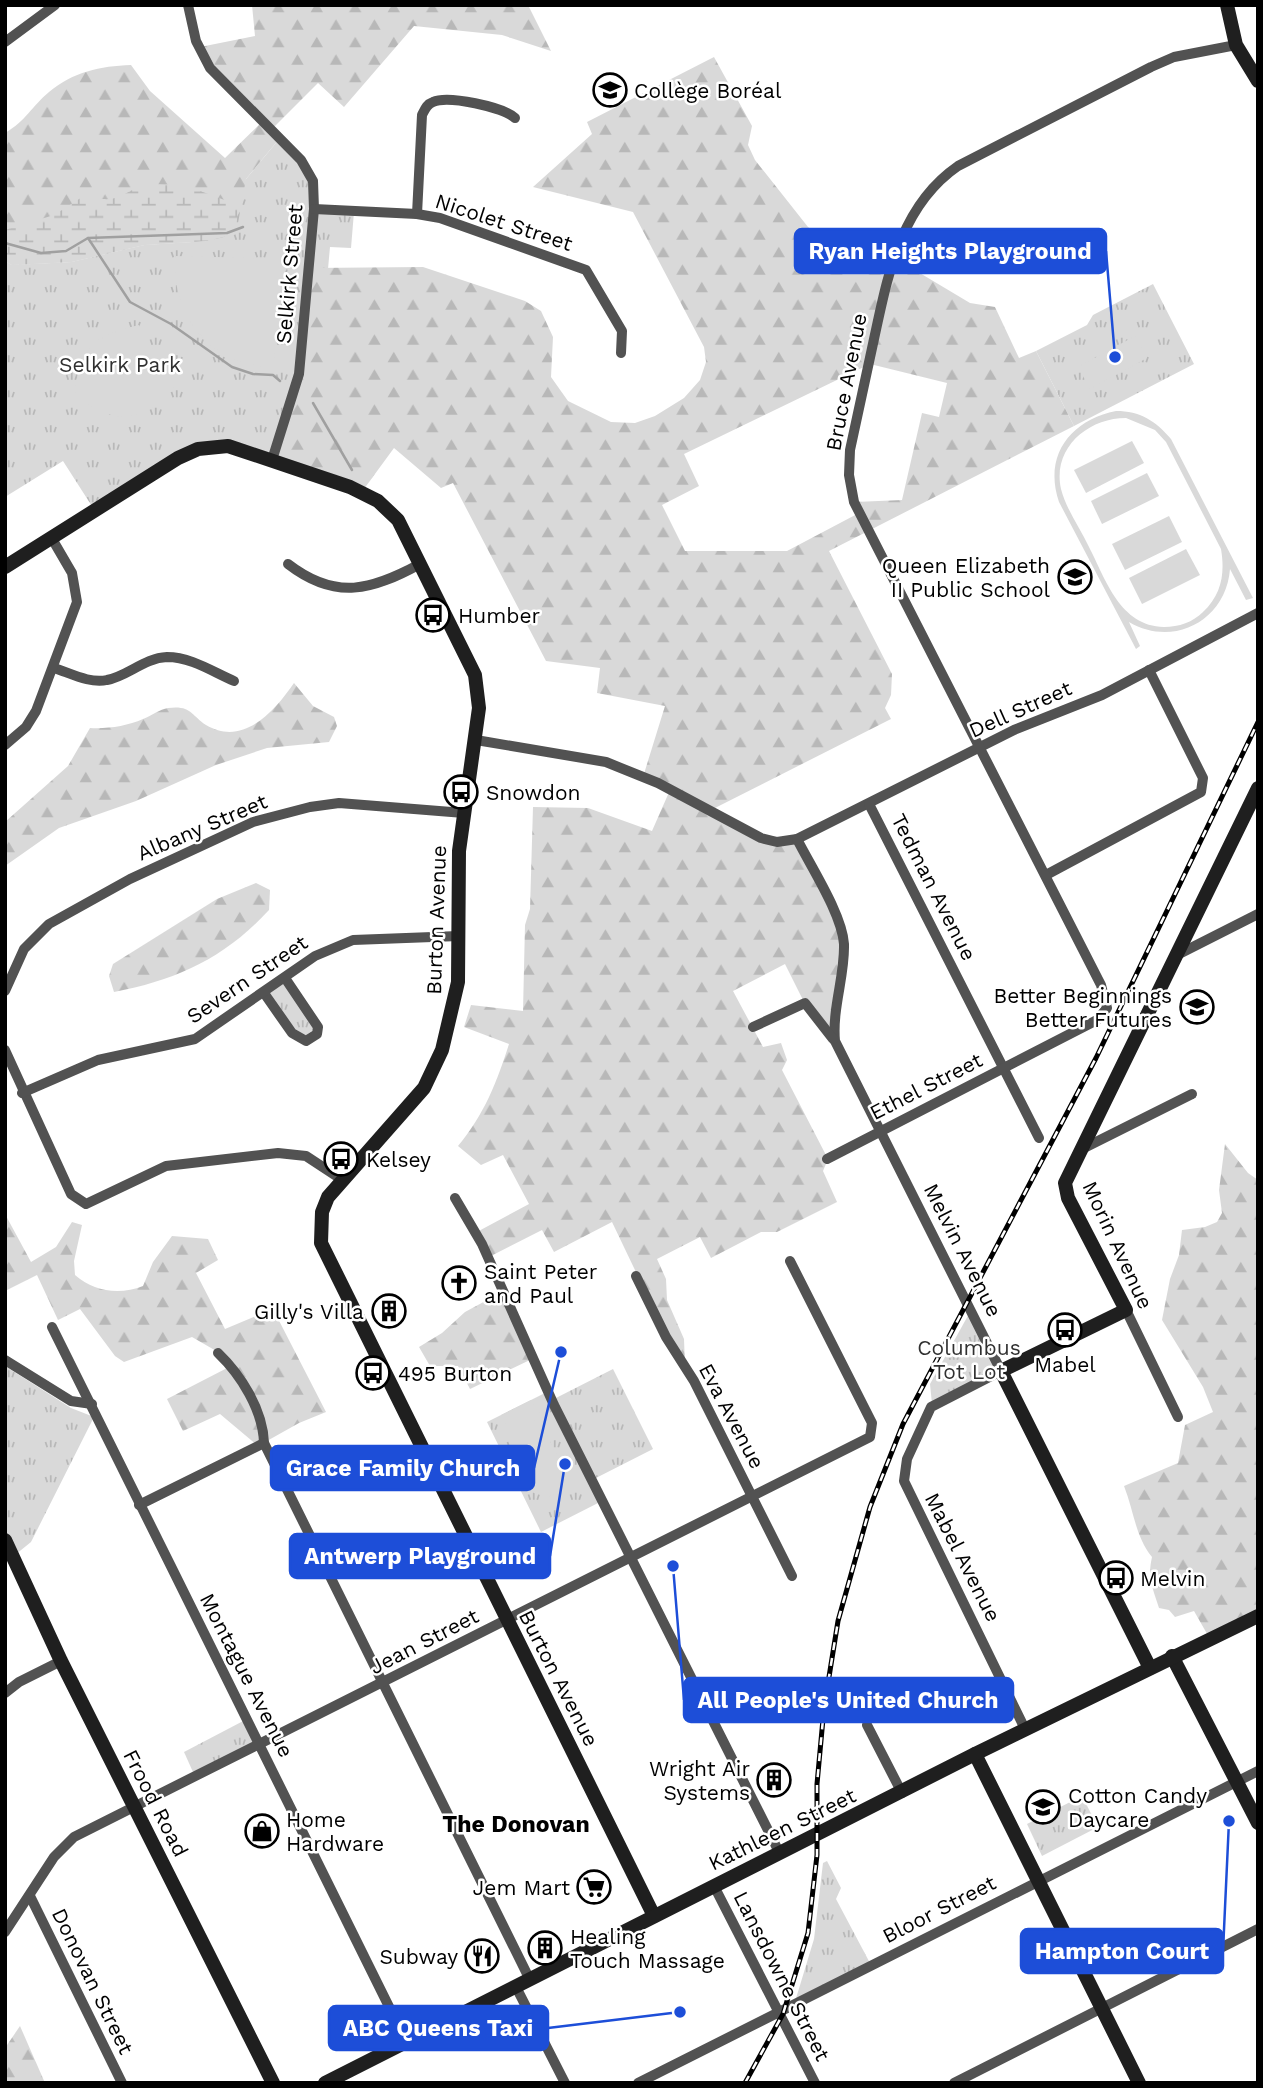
<svg xmlns="http://www.w3.org/2000/svg" width="1263" height="2088" font-family="'Work Sans',sans-serif">
<style>
.grass{fill:url(#grass-tufts)}
.forest{fill:url(#forest-firs);fill-rule:evenodd}
.wetland{fill:url(#wetland-marsh)}
.garden{fill:#d9d9d9;fill-rule:evenodd}
.lines{fill:none;stroke-linecap:round;stroke-linejoin:round}
.stream{stroke:#a0a0a0;stroke-width:2.5}
.street{stroke:#525252;stroke-width:10}
.secondary{stroke:#1f1f1f;stroke-width:14}
.rail-casing{stroke:#000;stroke-width:5}
.rail{stroke:#fff;stroke-width:2.5;stroke-dasharray:8;stroke-linecap:butt}
.labels{text-anchor:middle;dominant-baseline:central;stroke-width:5;stroke-linejoin:round;paint-order:stroke}
.poi-label{font-size:21px;fill:#000;stroke:#fff;text-anchor:start}
.street-label{font-size:21px;fill:#000;stroke:#fff}
.park-label{font-size:21px;fill:#303030;stroke:#fff}
.neighbourhood-label{font-size:23px;font-weight:bold;fill:#000;stroke:#fff}
.leader{fill:none;stroke:#1d4ed8;stroke-width:2.5}
.callout-dot{fill:#1d4ed8;stroke:#fff;stroke-width:2.5}
.callout{fill:#1d4ed8;stroke:#1d4ed8;stroke-width:2.5}
.callout-label{font-size:23px;text-anchor:middle;font-weight:bold;fill:#fff}
</style>
<defs>
<pattern id="grass-tufts" width="24" height="20" patternUnits="userSpaceOnUse" patternTransform="scale(1.75)"><rect width="24" height="20" fill="#d9d9d9"/><path d="M3 7l-1-3M5 7V3M7 7l1-3M15 17l-1-3M17 17v-4M19 17l1-3" fill="none" stroke="#b8b8b8"/></pattern>
<pattern id="forest-firs" width="22" height="20" patternUnits="userSpaceOnUse" patternTransform="scale(1.75)"><rect width="22" height="20" fill="#d9d9d9"/><path d="M5 1l3.5 6h-7zM16 11l3.5 6h-7z" fill="#b8b8b8"/></pattern>
<pattern id="wetland-marsh" width="20" height="14" patternUnits="userSpaceOnUse" patternTransform="scale(1.75)"><rect width="20" height="14" fill="#d9d9d9"/><path d="M1 5h8M5 5V1M11 12h8M15 12V8" fill="none" stroke="#b8b8b8"/></pattern>
</defs>
<rect width="100%" height="100%" fill="#fff"/>
<g class="grass">
<polygon points="280,138 302,160 315,209 354,212 351,248 330,247 328,269 311,268 300,374 272,462 245,452 198,449 95,511 63,461 5,497 5,261 12,265 71,262 144,245 207,241 246,179"/>
<polygon points="1153,284 1194,364 1074,426 1036,351 1087,325 1093,315"/>
<polygon points="285,980 317,1027 300,1040 265,994"/>
<polygon points="970,1312 1000,1371 932,1404 930,1384"/>
<polygon points="5,1366 71,1408 94,1417 31,1542 10,1559 5,1549"/>
<polygon points="613,1369 653,1449 592,1480 602,1501 541,1532 487,1422 547,1392 552,1400"/>
<polygon points="247,1719 261,1747 193,1772 184,1752"/>
<polygon points="1082,1796 1098,1827 1042,1856 1027,1824"/>
<polygon points="827,1861 841,1888 836,1899 871,1965 794,2005 814,1939 823,1863"/>
</g>
<g class="forest">
<path d="M252,5H528L551,51L502,35L414,26L344,107L318,83L272,129L280,138L246,179L236,234L207,241L144,245L71,262L12,265L5,261V133C26,121 32,106 49,92C73,72 100,66 131,65L150,91L225,158L263,121L211,67L200,47L255,36Z"/>
<path d="M714,57L752,126L748,145L755,160L808,227L842,249L890,265L893,257L970,303L995,307L1019,358L1036,351L1074,426L829,551L892,674L891,695L885,708L891,719L709,811L745,832L797,840L842,938L834,1041L805,1004L785,964L733,991L763,1047L781,1043L787,1060L782,1070L828,1159L823,1171L837,1202L777,1232H761L711,1258L700,1237L657,1259L666,1279L667,1300L684,1339L685,1366L667,1337L612,1222L554,1252L542,1230L487,1258L475,1233L529,1204L503,1155L481,1165L458,1146C484,1115 497,1082 509,1044L464,1027L471,1005L523,1011L525,925L530,909L533,807L588,808L652,831L670,790L643,777L665,706L597,693L600,668L546,661L453,483L441,488L394,448L361,493L272,462L290,411L311,268L423,267L525,301L541,311L553,337L551,377L568,401L611,422L635,423L655,416L684,398L700,380L706,362L704,347L633,212L533,187L592,134L587,122ZM870,364L947,383L939,417L922,413L902,500L855,502L859,513L787,551H685L662,505L699,486L684,454Z"/>
<path d="M294,683L313,706L334,717L337,726L329,742L267,748L216,765L136,801L59,828L5,866V822L68,766L90,728C108,729 127,726 143,719C151,716 160,709 168,708C191,705 191,715 206,725C243,747 274,712 294,683Z"/>
<path d="M256,883L270,890L269,910C225,958 177,980 114,992L109,976L113,964L217,899Z"/>
<path d="M1225,1144L1248,1173L1258,1180V1616L1210,1639L1194,1611L1175,1617L1169,1610L1159,1608C1153,1588 1147,1579 1152,1557C1135,1536 1134,1511 1124,1486L1178,1463L1185,1425L1213,1412L1203,1387L1162,1320L1170,1279L1179,1255L1182,1230L1205,1227L1217,1222L1222,1213L1219,1190Z"/>
<path d="M5,1214L31,1262L56,1247L72,1222L82,1225L74,1261L75,1275C94,1292 120,1295 143,1286L153,1262L172,1236L208,1239L218,1260L196,1273L225,1329L273,1309L326,1412L299,1423L258,1446L220,1414L183,1431L167,1399L231,1366L218,1352L192,1337L124,1362L115,1356L80,1309L58,1320L37,1275L5,1291Z"/>
<polygon points="502,1292 532,1359 470,1389 458,1366 430,1366 419,1347 442,1333 465,1312"/>
<polygon points="20,2026 45,2083 5,2083 5,2048"/>
</g>
<path class="wetland" d="M154,184L184,185L238,205L236,234L207,241L144,245L71,262L12,265L5,261V230L54,215L87,194C119,209 123,187 154,184Z"/>
<g class="garden">
<path d="M176,256L280,259L285,265L273,367C213,367 169,316 176,256Z"/>
<path d="M139,325L174,387C144,424 110,426 75,394C79,347 94,336 139,325Z"/>
<polygon points="1135,336 1147,358 1090,389 1078,367"/>
<path d="M1116,411C1140,411 1156,421 1171,439L1253,598L1246,600L1230,569C1226,621 1173,648 1129,622L1140,646L1136,649L1059,502C1043,455 1071,420 1116,411ZM1126,418L1155,430L1166,442L1221,549C1225,573 1222,594 1203,612C1193,622 1179,627 1164,627C1120,626 1106,580 1089,547C1080,528 1066,509 1061,489C1052,448 1088,418 1126,418Z"/>
<polygon points="1132,441 1144,463 1086,493 1074,470"/>
<polygon points="1147,473 1159,496 1102,524 1091,501"/>
<polygon points="1169,516 1182,542 1125,570 1112,544"/>
<polygon points="1186,549 1200,575 1142,604 1129,578"/>
<polygon points="531,1400 542,1417 533,1421 542,1424 568,1479 563,1489 548,1497 534,1493 509,1442 511,1432 501,1415"/>
</g>
<g class="lines">
<g class="stream">
<polyline points="88,238 130,302 171,324 232,367 253,374 273,375 280,381"/>
<polyline points="5,243 41,253 66,251 88,238 227,233 243,227"/>
<polyline points="313,403 352,470"/>
</g>
<g class="street">
<polyline points="188,5 196,41 210,68 301,160 313,181 314,209 299,374 272,460"/>
<polyline points="5,42 55,5"/>
<polyline points="314,209 417,214 440,218 586,270 622,331 621,353"/>
<path d="M417,214L422,115C425,109 427,104 433,102C448,95 503,107 515,118"/>
<path d="M288,564C336,601 372,590 420,564"/>
<path d="M54,668C70,673 90,684 107,680C128,676 144,658 167,657C191,657 213,672 234,681"/>
<polyline points="476,740 606,762 658,783 761,838 777,842 797,839 1014,730 1102,695 1258,613"/>
<polyline points="5,745 26,727 36,711 77,602 72,573 51,537"/>
<polyline points="869,804 1039,1138"/>
<path d="M797,839C811,867 842,914 844,944C845,976 832,1008 835,1041L1001,1371L931,1407L907,1459L904,1481L1025,1729"/>
<polyline points="1046,875 1201,792 1203,778 1149,670"/>
<polyline points="1177,955 1258,914"/>
<polyline points="5,991 24,949 49,924 130,879 253,822 310,807 339,803 464,813"/>
<polyline points="264,993 292,1033 306,1041 317,1034 318,1027 285,978"/>
<polyline points="753,1027 805,1003 833,1039"/>
<polyline points="5,1050 71,1194 86,1204 166,1166 278,1153 306,1156 341,1179"/>
<polyline points="22,1093 98,1060 195,1039 315,956 353,940 459,936"/>
<polyline points="1080,1150 1192,1094"/>
<path d="M827,1159L1097,1020L1107,1008L1101,985L854,502L849,475L850,450C858,413 866,376 874,339C888,275 900,206 958,166L1151,67L1174,57L1236,45"/>
<polyline points="455,1198 482,1244 554,1405 780,1854"/>
<polyline points="636,1276 666,1337 694,1381 792,1576"/>
<polyline points="1126,1310 1178,1417"/>
<path d="M52,1327C170,1565 289,1802 406,2041"/>
<path d="M218,1353C241,1375 263,1410 264,1443L530,1980"/>
<polyline points="5,1360 71,1401 92,1404"/>
<polyline points="139,1505 264,1443"/>
<polyline points="5,1693 19,1682 61,1661"/>
<polyline points="867,1725 902,1793"/>
<polyline points="714,1886 815,2083"/>
<polyline points="30,1896 122,2083"/>
<polyline points="5,1932 54,1857 74,1837 870,1437 872,1423 790,1261"/>
<polyline points="516,1987 565,2083"/>
<polyline points="638,2083 1258,1771"/>
<polyline points="954,2083 1258,1929"/>
</g>
<g class="secondary">
<polyline points="1227,5 1236,45 1258,81"/>
<polyline points="5,567 178,458 198,449 228,446 350,487 378,501 398,520 475,675 479,708 459,851 458,982 442,1050 424,1088 328,1197 322,1212 321,1243 654,1916"/>
<polyline points="5,1540 61,1661 273,2083"/>
<polyline points="1172,1656 1258,1823"/>
<polyline points="1150,1668 1001,1371 1126,1310 1068,1198 1065,1183 1258,788"/>
<polyline points="975,1754 1139,2083"/>
<polyline points="325,2083 975,1754 1258,1616"/>
</g>
<defs>
<polyline id="rail" points="745,2083 783,2014 808,1933 817,1855 817,1784 824,1708 838,1621 870,1507 903,1424 1096,1058 1258,722"/>
</defs>
<use href="#rail" class="rail-casing"/>
<use href="#rail" class="rail"/>
</g>
<defs>
<symbol id="university-ring" viewBox="-11 -11 22 22"><circle r="9.5" fill="#fff" stroke="#000" stroke-width="1.5"/><path d="M0-5L7-2L0 1L-7-2ZM-4 1L0 2.5L4 1V4Q0 6-4 4Z" fill="#000"/></symbol>
<symbol id="school-ring" viewBox="-11 -11 22 22"><circle r="9.5" fill="#fff" stroke="#000" stroke-width="1.5"/><path d="M0-5L7-2L0 1L-7-2ZM-4 1L0 2.5L4 1V4Q0 6-4 4Z" fill="#000"/></symbol>
<symbol id="bus-ring" viewBox="-11 -11 22 22"><circle r="9.5" fill="#fff" stroke="#000" stroke-width="1.5"/><path d="M-5-6H5V4H4V6H2V4H-2V6H-4V4H-5ZM-3.5-4V0h7V-4ZM-3.5 1.2v1.5H-2V1.2ZM2 1.2v1.5H3.5V1.2Z" fill="#000"/></symbol>
<symbol id="church-ring" viewBox="-11 -11 22 22"><circle r="9.5" fill="#fff" stroke="#000" stroke-width="1.5"/><path d="M-1.2-6h2.4v3.5h3.3v2.4h-3.3V6h-2.4V-.1h-3.3v-2.4h3.3Z" fill="#000"/></symbol>
<symbol id="building-ring" viewBox="-11 -11 22 22"><circle r="9.5" fill="#fff" stroke="#000" stroke-width="1.5"/><path d="M-4-6H4V6H1V3H-1V6H-4ZM-2.5-4.3h1.7v1.8h-1.7ZM.8-4.3h1.7v1.8H.8ZM-2.5-1h1.7V.8h-1.7ZM.8-1h1.7V.8H.8Z" fill="#000"/></symbol>
<symbol id="shop-ring" viewBox="-11 -11 22 22"><circle r="9.5" fill="#fff" stroke="#000" stroke-width="1.5"/><path d="M-5-2.5h2.3a2.7 3.5 0 0 1 5.4 0H5L5.5 6h-11ZM-1.5-2.5h3a1.5 2.3 0 0 0-3 0Z" fill="#000"/></symbol>
<symbol id="supermarket-ring" viewBox="-11 -11 22 22"><circle r="9.5" fill="#fff" stroke="#000" stroke-width="1.5"/><path d="M-6-5.5h2.5l.6 2H6L4.5 2H-2.5L-4.4-4H-6ZM-1.5 3.2a1.3 1.3 0 1 0 .1 0ZM3 3.2a1.3 1.3 0 1 0 .1 0Z" fill="#000"/></symbol>
<symbol id="restaurant-ring" viewBox="-11 -11 22 22"><circle r="9.5" fill="#fff" stroke="#000" stroke-width="1.5"/><path d="M-5-6h1v4h1v-4h1v4h1v-4h1v5L-1.5 .5V6h-2V.5L-5-1ZM5-6V6H3V1.5H1.5Q1.5-4 5-6Z" fill="#000"/></symbol>
</defs>
<g fill-rule="evenodd">
<use href="#university-ring" x="591" y="71" width="38" height="38"/>
<use href="#school-ring" x="1056" y="558" width="38" height="38"/>
<use href="#bus-ring" x="414" y="596" width="38" height="38"/>
<use href="#bus-ring" x="442" y="773" width="38" height="38"/>
<use href="#school-ring" x="1178" y="988" width="38" height="38"/>
<use href="#bus-ring" x="322" y="1140" width="38" height="38"/>
<use href="#church-ring" x="440" y="1264" width="38" height="38"/>
<use href="#building-ring" x="370" y="1292" width="38" height="38"/>
<use href="#bus-ring" x="1046" y="1311" width="38" height="38"/>
<use href="#bus-ring" x="354" y="1354" width="38" height="38"/>
<use href="#bus-ring" x="1097" y="1559" width="38" height="38"/>
<use href="#building-ring" x="755" y="1761" width="38" height="38"/>
<use href="#school-ring" x="1024" y="1788" width="38" height="38"/>
<use href="#shop-ring" x="243" y="1812" width="38" height="38"/>
<use href="#supermarket-ring" x="575" y="1868" width="38" height="38"/>
<use href="#building-ring" x="526" y="1929" width="38" height="38"/>
<use href="#restaurant-ring" x="463" y="1937" width="38" height="38"/>
</g>
<g class="labels">
<g class="poi-label">
<text x="634" y="90">Collège Boréal</text>
<text x="1050" y="565" text-anchor="end">Queen Elizabeth<tspan x="1050" dy="24">II Public School</tspan></text>
<text x="458" y="615">Humber</text>
<text x="486" y="792">Snowdon</text>
<text x="1172" y="995" text-anchor="end">Better Beginnings<tspan x="1172" dy="24">Better Futures</tspan></text>
<text x="366" y="1159">Kelsey</text>
<text x="484" y="1271">Saint Peter<tspan x="484" dy="24">and Paul</tspan></text>
<text x="364" y="1311" text-anchor="end">Gilly's Villa</text>
<text x="1065" y="1364" text-anchor="middle">Mabel</text>
<text x="398" y="1373">495 Burton</text>
<text x="1140" y="1578">Melvin</text>
<text x="750" y="1768" text-anchor="end">Wright Air<tspan x="750" dy="24">Systems</tspan></text>
<text x="1068" y="1795">Cotton Candy<tspan x="1068" dy="24">Daycare</tspan></text>
<text x="286" y="1819">Home<tspan x="286" dy="24">Hardware</tspan></text>
<text x="570" y="1887" text-anchor="end">Jem Mart</text>
<text x="570" y="1936">Healing<tspan x="570" dy="24">Touch Massage</tspan></text>
<text x="458" y="1956" text-anchor="end">Subway</text>
</g>
<g class="street-label">
<text transform="translate(504 222) rotate(18)">Nicolet Street</text>
<text transform="translate(289 274) rotate(-85)">Selkirk Street</text>
<text transform="translate(846 382) rotate(-79)">Bruce Avenue</text>
<text transform="translate(1020 709) rotate(-24)">Dell Street</text>
<text transform="translate(202 827) rotate(-23)">Albany Street</text>
<text transform="translate(934 887) rotate(63)">Tedman Avenue</text>
<text transform="translate(436 920) rotate(-88)">Burton Avenue</text>
<text transform="translate(247 979) rotate(-34)">Severn Street</text>
<text transform="translate(926 1086) rotate(-27)">Ethel Street</text>
<text transform="translate(1118 1245) rotate(65)">Morin Avenue</text>
<text transform="translate(963 1250) rotate(63)">Melvin Avenue</text>
<text transform="translate(732 1416) rotate(62)">Eva Avenue</text>
<text transform="translate(963 1557) rotate(63)">Mabel Avenue</text>
<text transform="translate(424 1641) rotate(-27)">Jean Street</text>
<text transform="translate(247 1675) rotate(63)">Montague Avenue</text>
<text transform="translate(559 1678) rotate(63)">Burton Avenue</text>
<text transform="translate(156 1803) rotate(63)">Frood Road</text>
<text transform="translate(782 1829) rotate(-26)">Kathleen Street</text>
<text transform="translate(939 1909) rotate(-27)">Bloor Street</text>
<text transform="translate(782 1976) rotate(63)">Lansdowne Street</text>
<text transform="translate(93 1981) rotate(64)">Donovan Street</text>
</g>
<g class="park-label">
<text x="120" y="364">Selkirk Park</text>
<text x="969" y="1347">Columbus<tspan x="969" dy="24">Tot Lot</tspan></text>
</g>
<g class="neighbourhood-label">
<text x="516" y="1824">The Donovan</text>
</g>
</g>
<path class="leader" d="M1115 357L1106 251M561 1352L534 1468M565 1464L550 1556M673 1566L684 1700M1229 1821L1223 1951M680 2012L548 2028"/>
<g class="callout-dot">
<circle cx="1115" cy="357" r="7"/>
<circle cx="561" cy="1352" r="7"/>
<circle cx="565" cy="1464" r="7"/>
<circle cx="673" cy="1566" r="7"/>
<circle cx="1229" cy="1821" r="7"/>
<circle cx="680" cy="2012" r="7"/>
</g>
<g class="callout">
<rect x="795" y="229" width="311" height="44" rx="7"/>
<rect x="271" y="1446" width="263" height="44" rx="7"/>
<rect x="290" y="1534" width="260" height="44" rx="7"/>
<rect x="684" y="1678" width="329" height="44" rx="7"/>
<rect x="1021" y="1929" width="202" height="44" rx="7"/>
<rect x="329" y="2006" width="219" height="44" rx="7"/>
</g>
<g class="callout-label">
<text x="950" y="259">Ryan Heights Playground</text>
<text x="403" y="1476">Grace Family Church</text>
<text x="420" y="1564">Antwerp Playground</text>
<text x="848" y="1708">All People's United Church</text>
<text x="1122" y="1959">Hampton Court</text>
<text x="438" y="2036">ABC Queens Taxi</text>
</g>
<rect width="1263" height="2088" fill="none" stroke="#000000" stroke-width="14"/>
</svg>
